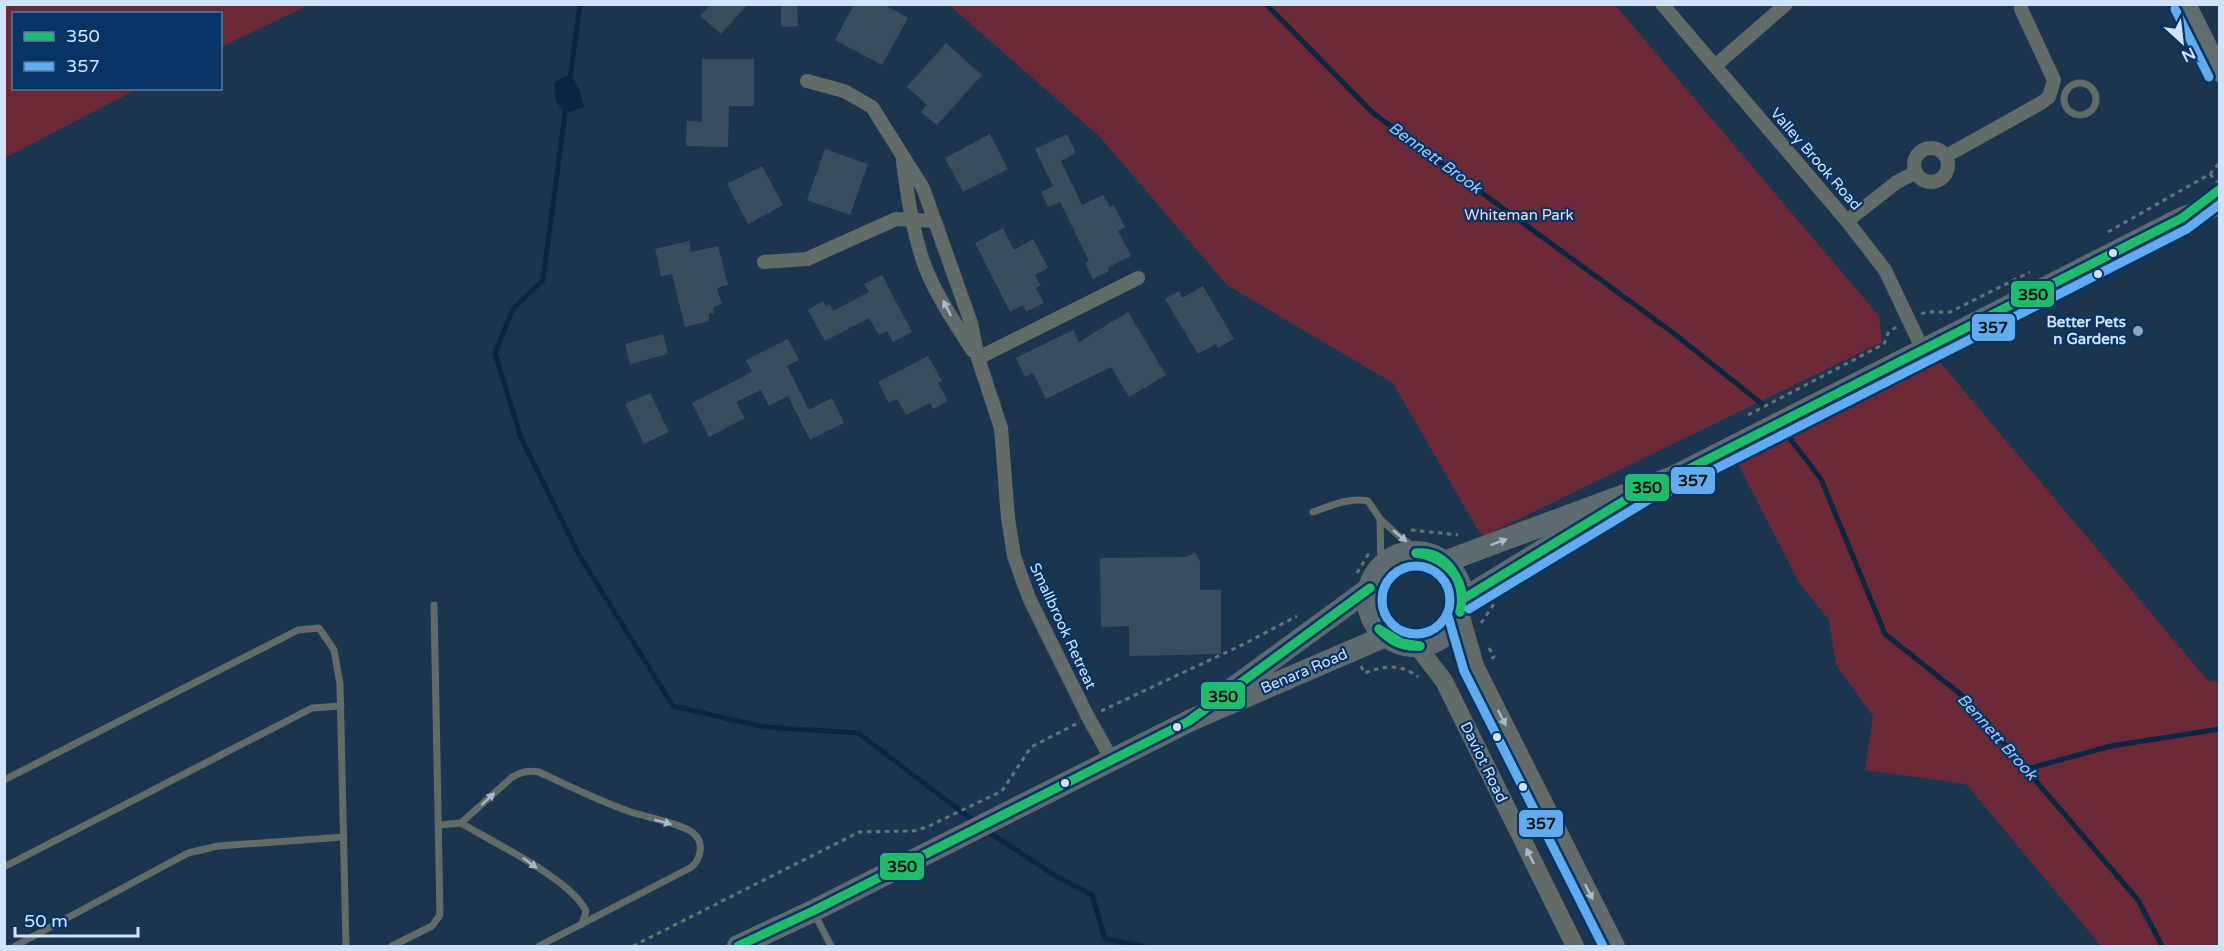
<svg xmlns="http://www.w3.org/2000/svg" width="2224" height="951" font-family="'Varela Round',sans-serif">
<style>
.green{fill:#6b2938}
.water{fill:#0c2541}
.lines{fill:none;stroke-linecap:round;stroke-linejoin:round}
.stream{stroke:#0c2541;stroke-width:5}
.building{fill:#394d5d}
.path{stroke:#677275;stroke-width:3;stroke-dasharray:4.5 4.5;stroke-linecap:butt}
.service{stroke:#626b67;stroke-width:7}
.minor{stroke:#626b67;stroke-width:14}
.tertiary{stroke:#626b67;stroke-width:18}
.secondary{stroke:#616c6c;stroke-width:20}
.primary{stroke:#5d6b6e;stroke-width:22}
.bus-1-casing{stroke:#063465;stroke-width:14}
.bus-2-casing{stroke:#063465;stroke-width:14}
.bus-1{stroke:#20bc6c;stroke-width:9}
.bus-2{stroke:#60acee;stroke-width:9}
.oneway{fill:#aab9c7}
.oneway2{fill:#a8b9ca}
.bus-dot{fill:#d0e3fb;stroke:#063465;stroke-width:2}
.poi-dot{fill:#91a6bf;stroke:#063465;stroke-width:2}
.labels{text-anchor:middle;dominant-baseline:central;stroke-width:4.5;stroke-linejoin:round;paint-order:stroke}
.street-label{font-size:15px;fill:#d0e3fb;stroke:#063465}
.park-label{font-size:15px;fill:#f9d8da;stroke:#063465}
.poi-label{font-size:15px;font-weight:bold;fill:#d0e3fb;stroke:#063465;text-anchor:end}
.water-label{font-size:16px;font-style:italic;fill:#a2c6f3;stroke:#063465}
.line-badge{stroke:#063465;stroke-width:2}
.pale-badge-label{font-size:16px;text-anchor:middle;font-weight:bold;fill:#111}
</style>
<rect width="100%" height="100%" fill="#1c354f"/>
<g class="green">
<polygon points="5,5 309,5 221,47 220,14 14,14 14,88 137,89 5,158"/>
<polygon points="949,5 1615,5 1879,316 1882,342 1482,537 1393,383 1227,285 1100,137"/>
<polygon points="1939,361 2208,681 2219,682 2219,946 2101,946 1966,784 1865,770 1873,716 1836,665 1829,620 1800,584 1738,464"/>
</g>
<polygon class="water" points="571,74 580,91 584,107 566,113 556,102 554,82"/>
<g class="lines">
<g class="stream">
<polyline points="1266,4 1373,113 1672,332 1762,404"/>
<polyline points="570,79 580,4"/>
<polyline points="566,106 543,280 513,309 495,353 521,438 579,555 673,706 764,727 858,733 975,822"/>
<polyline points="1788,436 1821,479 1885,634 1964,697 2138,900 2162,946"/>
<polyline points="2027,769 2111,746 2220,729"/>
<polyline points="987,831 1054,875 1092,895 1105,939 1143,946"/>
</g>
</g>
<g class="building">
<polygon points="711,4 748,4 721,34 700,16"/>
<polygon points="781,4 797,4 798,26 781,27"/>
<polygon points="854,4 883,4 908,18 882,65 835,40"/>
<polygon points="946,43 982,75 937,125 921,112 927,105 907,87"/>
<polygon points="702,59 754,59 754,106 729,106 728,147 686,146 687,121 702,122"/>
<polygon points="990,134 1008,169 963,192 945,158"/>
<polygon points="1067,134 1076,153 1061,161 1082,205 1103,195 1110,207 1114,205 1125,227 1118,231 1131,256 1107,268 1109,271 1093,279 1085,263 1089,261 1060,202 1048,207 1041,192 1053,186 1035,149"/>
<polygon points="825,149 868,164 850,215 807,200"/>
<polygon points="762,166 783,205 748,224 727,184"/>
<polygon points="1003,228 1014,250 1033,239 1048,268 1035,275 1041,286 1036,288 1044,303 1026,312 1023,305 1010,312 975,243"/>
<polygon points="689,241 691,252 718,246 728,285 717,288 722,304 713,307 714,313 709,314 709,321 685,327 672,274 661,276 655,249"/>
<polygon points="882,275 912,332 893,342 887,331 879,335 869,318 825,341 808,310 823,301 826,306 830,304 833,311 869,292 864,284"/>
<polygon points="1203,286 1234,339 1218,348 1216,344 1198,354 1165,299 1179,291 1182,298"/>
<polygon points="1128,312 1166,375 1129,397 1111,367 1046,399 1033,373 1025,377 1016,358 1073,330 1079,342"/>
<polygon points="663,334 668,354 630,364 625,344"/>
<polygon points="788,339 799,360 787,366 809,410 832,398 844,423 810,440 788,396 769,406 761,390 736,402 745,418 709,437 692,403 752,372 746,360"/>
<polygon points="928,356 942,381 938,383 948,401 933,409 930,403 906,415 897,399 889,403 878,382"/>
<polygon points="650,393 669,432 644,444 625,404"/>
<polygon points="1195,552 1200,562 1200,590 1221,590 1221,654 1129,656 1129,626 1101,627 1100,558 1186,557"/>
</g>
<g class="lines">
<g class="path">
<polyline points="2210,174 2220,185"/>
<polyline points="2108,232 2210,174 2220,162"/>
<path d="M1921,314C1930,310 1941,313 1950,312L2030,272"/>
<polyline points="1748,415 1884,344 1889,331 1897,327"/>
<polyline points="1411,530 1458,535"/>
<polyline points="1357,573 1369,553"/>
<polyline points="1481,623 1494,604"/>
<polyline points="1489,648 1494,657 1490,659"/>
<path d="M1361,666L1364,673C1384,666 1400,663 1418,677"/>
<polyline points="1101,711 1244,644 1297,616"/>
<polyline points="633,946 859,832 914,831 927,827 1002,791 1031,747 1076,724"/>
</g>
<g class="service">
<circle cx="2080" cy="99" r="16"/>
<path d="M1313,512C1330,506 1349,497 1368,501L1380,519L1399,536L1421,553"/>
<polyline points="1380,519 1381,567"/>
<polyline points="4,780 298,630 319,628 334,650 340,684 346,946"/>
<path d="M461,823C492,842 571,879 586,911L582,924"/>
<path d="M439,825L461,823L511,778C520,772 529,770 539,772C569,786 597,800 628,811C644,817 682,823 693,833C705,842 701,860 690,868L539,946"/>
<polyline points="4,867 312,708 341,706"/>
<polyline points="814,913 831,946"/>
<polyline points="15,946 188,853 218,846 344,837"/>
<polyline points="392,946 432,926 440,915 434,605"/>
</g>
<g class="minor">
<polyline points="1662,4 1847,221 1885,270 1923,350"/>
<polyline points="1715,66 1786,4"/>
<polyline points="807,81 844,91 872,107 923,188 971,323 978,358 1001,428 1008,518 1014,556 1029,598 1088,717 1112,760"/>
<circle cx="1931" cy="165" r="17"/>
<polyline points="1946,156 2041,103 2049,97 2054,80 2021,9"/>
<path d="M903,161C907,195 912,228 923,261C933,291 956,325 973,351"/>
<polyline points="1847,221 1897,182 1916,172"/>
<polyline points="764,262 807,259 896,219 935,221"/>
<polyline points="978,358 1138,278"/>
</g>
<g class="tertiary">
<polyline points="1460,613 1475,666 1616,946"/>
<polyline points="1417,646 1444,681 1575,946"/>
</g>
<polyline class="secondary" points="2186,4 2220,72"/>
<g class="primary">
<circle cx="1415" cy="599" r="47"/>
<polyline points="1444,562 1673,477 2182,218 2220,204"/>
<polyline points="1463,599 1600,515"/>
<polyline points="1221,697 1370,588"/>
<polyline points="738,946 813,911 1189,721 1386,636"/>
</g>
<defs>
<g id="bus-1">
<path d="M1416,553C1437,556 1459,570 1462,594C1463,599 1461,607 1460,612"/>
<path d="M1416,553C1448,549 1467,585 1460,612"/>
<polyline points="1463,599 1645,488 1673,477 2182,218 2220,189"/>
<polyline points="1379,629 1402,643 1420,646"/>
<path d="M1379,629C1390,641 1403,648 1420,646"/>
<polyline points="738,946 813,911 1189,721 1370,588"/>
</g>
<g id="bus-2">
<polyline points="2175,9 2209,77"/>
<circle cx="1416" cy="600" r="34"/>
<polyline points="1469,609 1650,499 1678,488 2187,229 2220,204"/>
<polyline points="1448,616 1464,671 1603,946"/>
</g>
</defs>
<use href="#bus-1" class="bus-1-casing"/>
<use href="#bus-2" class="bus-2-casing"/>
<use href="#bus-1" class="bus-1"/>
<use href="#bus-2" class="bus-2"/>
</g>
<defs><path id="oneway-solid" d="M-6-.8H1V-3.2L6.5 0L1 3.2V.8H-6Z" transform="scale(1.5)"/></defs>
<g class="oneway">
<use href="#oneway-solid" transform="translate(947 308) rotate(-117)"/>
<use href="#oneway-solid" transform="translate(1400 536) rotate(40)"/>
<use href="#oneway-solid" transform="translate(1502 718) rotate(63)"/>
<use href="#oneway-solid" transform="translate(488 799) rotate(-43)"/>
<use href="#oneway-solid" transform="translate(663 822) rotate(15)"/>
<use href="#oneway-solid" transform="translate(1530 856) rotate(-116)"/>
<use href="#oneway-solid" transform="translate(530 863) rotate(36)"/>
<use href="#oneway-solid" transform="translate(1589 892) rotate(63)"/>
</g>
<use class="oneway2" href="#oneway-solid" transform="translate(1499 542) rotate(-20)"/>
<g class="bus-dot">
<circle cx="2113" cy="253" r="5"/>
<circle cx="2098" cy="274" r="5"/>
<circle cx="1177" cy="727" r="5"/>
<circle cx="1497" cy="737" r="5"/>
<circle cx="1065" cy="783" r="5"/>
<circle cx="1523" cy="787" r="5"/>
</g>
<circle class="poi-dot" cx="2138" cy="331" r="6"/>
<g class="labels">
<g class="street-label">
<text transform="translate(1816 159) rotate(49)">Valley Brook Road</text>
<text transform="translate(1063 626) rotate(65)">Smallbrook Retreat</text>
<text transform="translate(1304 671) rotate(-23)">Benara Road</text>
<text transform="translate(1484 762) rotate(64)">Daviot Road</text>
</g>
<g class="park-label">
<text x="1519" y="215">Whiteman Park</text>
</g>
<g class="poi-label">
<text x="2126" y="322">Better Pets<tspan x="2126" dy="17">n Gardens</tspan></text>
</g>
<g class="water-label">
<text transform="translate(1435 158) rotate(36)">Bennett Brook</text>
<text transform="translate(1997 737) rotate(48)">Bennett Brook</text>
</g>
</g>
<g class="line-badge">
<rect x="2010" y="280" width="45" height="28" rx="6" fill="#20bc6c"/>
<rect x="1971" y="313" width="45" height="29" rx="6" fill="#60acee"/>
<rect x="1670" y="466" width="46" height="29" rx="6" fill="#60acee"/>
<rect x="1624" y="473" width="46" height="29" rx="6" fill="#20bc6c"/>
<rect x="1200" y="681" width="46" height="29" rx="6" fill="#20bc6c"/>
<rect x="1518" y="809" width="46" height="29" rx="6" fill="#60acee"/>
<rect x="879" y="852" width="46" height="29" rx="6" fill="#20bc6c"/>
</g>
<g class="pale-badge-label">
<text x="2033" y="300">350</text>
<text x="1993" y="333">357</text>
<text x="1693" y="486">357</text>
<text x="1647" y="493">350</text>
<text x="1223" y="702">350</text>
<text x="1541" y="829">357</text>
<text x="902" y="872">350</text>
</g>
<rect width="2224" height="951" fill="none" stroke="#d0e3fb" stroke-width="12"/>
<rect x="12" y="12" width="210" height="78" fill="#063465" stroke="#577aa1" stroke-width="1.5"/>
<rect x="24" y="32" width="30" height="9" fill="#20bc6c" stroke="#577aa1" stroke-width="1.5"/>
<text x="66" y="42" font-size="18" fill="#d0e3fb">350</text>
<rect x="24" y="62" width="30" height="9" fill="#60acee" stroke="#577aa1" stroke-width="1.5"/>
<text x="66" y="72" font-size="18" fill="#d0e3fb">357</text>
<g transform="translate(2182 42) rotate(153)" stroke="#063465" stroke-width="4.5" paint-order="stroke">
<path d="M0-4.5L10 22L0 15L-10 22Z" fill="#d0e3fb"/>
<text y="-9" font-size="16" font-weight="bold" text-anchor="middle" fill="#d0e3fb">N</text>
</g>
<path d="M15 927v9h123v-9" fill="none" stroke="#d0e3fb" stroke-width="3"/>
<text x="24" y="927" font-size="18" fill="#d0e3fb" stroke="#063465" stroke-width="4.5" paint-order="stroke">50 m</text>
</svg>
